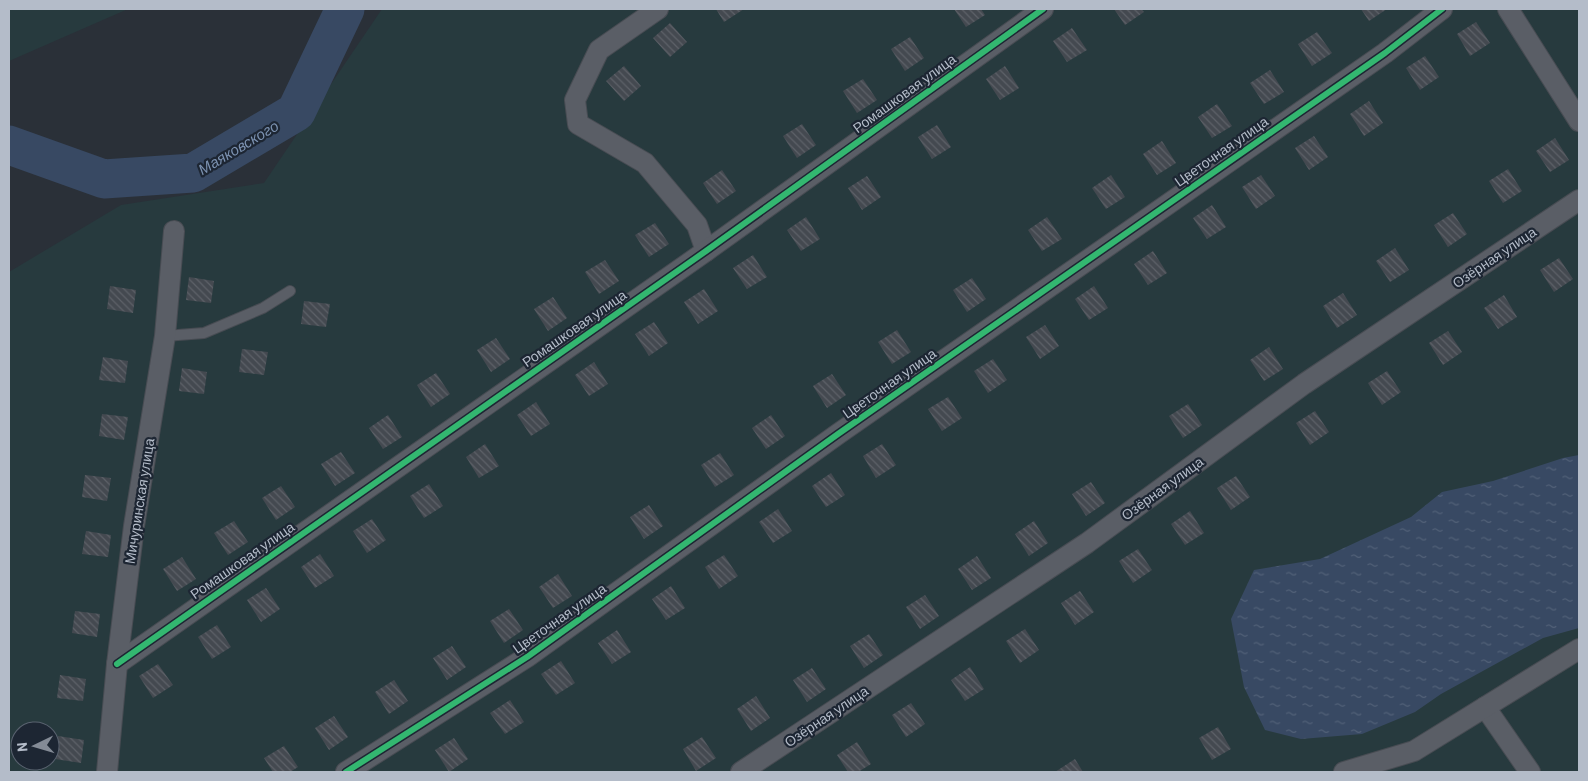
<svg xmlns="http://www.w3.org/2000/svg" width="1588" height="781" font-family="Barlow,sans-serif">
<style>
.green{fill:#273a3e;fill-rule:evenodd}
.water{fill:url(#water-ripples)}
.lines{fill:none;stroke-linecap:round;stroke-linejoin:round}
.river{stroke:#384963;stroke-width:39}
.building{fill:url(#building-back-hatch)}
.service-casing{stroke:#484c53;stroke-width:12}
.minor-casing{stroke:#484c53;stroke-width:22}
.service{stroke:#5a5e66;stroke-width:10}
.minor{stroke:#5a5e66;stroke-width:20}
.cycleway-casing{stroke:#1d2633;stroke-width:9}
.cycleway{stroke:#33b770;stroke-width:6}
.labels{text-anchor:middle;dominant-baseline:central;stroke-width:4.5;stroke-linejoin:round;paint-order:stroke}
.street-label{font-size:14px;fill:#b4bcc9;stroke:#1d2633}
.water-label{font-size:15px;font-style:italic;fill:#7c92b1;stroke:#1d2633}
</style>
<defs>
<pattern id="water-ripples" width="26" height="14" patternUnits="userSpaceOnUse" patternTransform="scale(1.25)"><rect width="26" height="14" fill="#384963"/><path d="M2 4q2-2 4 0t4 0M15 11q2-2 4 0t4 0" fill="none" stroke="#526178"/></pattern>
<pattern id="building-back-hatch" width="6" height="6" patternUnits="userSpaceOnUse" patternTransform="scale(1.25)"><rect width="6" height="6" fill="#444950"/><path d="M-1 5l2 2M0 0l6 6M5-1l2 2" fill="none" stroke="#5d6168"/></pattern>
</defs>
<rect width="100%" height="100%" fill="#2a3038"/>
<g class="green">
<polygon points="9,9 128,9 9,61"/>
<path d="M382,9H1501L1579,123V772H9V272L121,205L264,183ZM20,731H50V761H20Z"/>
<polygon points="1507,9 1579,9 1579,116"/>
</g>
<polygon class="water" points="1579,455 1579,628 1543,638 1441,694 1415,712 1362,734 1301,739 1265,730 1244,687 1231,619 1254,570 1320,559 1411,517 1442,492 1493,481 1563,458"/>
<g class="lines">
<polyline class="river" points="9,145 104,179 193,173 296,112 345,9"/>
</g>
<g class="building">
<polygon points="716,9 744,9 724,22"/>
<polygon points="954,9 981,9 985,15 966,27"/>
<polygon points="1114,9 1141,9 1144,12 1125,25"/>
<polygon points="1361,9 1387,9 1369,21"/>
<polygon points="1476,22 1490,43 1470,56 1457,34"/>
<polygon points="670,23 687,42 670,57 653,38"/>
<polygon points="1072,28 1087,50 1067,62 1053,41"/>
<polygon points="1317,32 1332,53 1312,66 1298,44"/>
<polygon points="910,37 924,58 905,71 891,49"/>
<polygon points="1425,56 1439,77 1420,90 1406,68"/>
<polygon points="624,66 641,86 624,101 606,81"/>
<polygon points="1005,66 1019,88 1000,100 986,79"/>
<polygon points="1270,70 1284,92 1264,104 1250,83"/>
<polygon points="863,79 877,100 857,113 843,91"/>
<polygon points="1369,101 1383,123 1364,136 1350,114"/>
<polygon points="1217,104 1232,126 1212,138 1198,117"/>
<polygon points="802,124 816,145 797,158 783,136"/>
<polygon points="937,125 951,147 932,159 918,137"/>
<polygon points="1314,136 1328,157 1309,170 1295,148"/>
<polygon points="1555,138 1569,160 1550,172 1536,151"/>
<polygon points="1162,141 1176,163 1157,175 1143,154"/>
<polygon points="1508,169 1522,191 1503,203 1489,181"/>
<polygon points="722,170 736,191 717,204 703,183"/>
<polygon points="1111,175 1125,197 1106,209 1092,188"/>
<polygon points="1261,175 1275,196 1256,209 1242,187"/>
<polygon points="867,176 881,197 862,210 848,188"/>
<polygon points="1212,205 1226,227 1207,239 1193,218"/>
<polygon points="1453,213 1467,234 1448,247 1434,225"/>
<polygon points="806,217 820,239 801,251 787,230"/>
<polygon points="1047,217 1062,239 1042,251 1028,230"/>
<polygon points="655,223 669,244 649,257 635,235"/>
<polygon points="1395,248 1409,270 1390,282 1376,261"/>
<polygon points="1153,251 1167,273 1148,285 1134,264"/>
<polygon points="753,255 767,277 747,289 733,268"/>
<polygon points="1559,258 1573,279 1554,292 1540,270"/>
<polygon points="605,260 619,281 599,294 585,272"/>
<polygon points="189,277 214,281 211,303 186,300"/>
<polygon points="972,278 986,299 967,312 953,290"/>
<polygon points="110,286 136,290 133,313 107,309"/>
<polygon points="1094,286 1108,308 1089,320 1075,299"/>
<polygon points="704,289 718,311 698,324 684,302"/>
<polygon points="1343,293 1357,315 1337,328 1323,306"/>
<polygon points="1504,295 1517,317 1498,329 1484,308"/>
<polygon points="553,297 567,318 548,331 534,309"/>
<polygon points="304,301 330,304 326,327 301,324"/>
<polygon points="654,322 668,343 649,356 635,334"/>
<polygon points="1045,325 1059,346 1040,359 1026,337"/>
<polygon points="897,330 911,352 892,364 878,342"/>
<polygon points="1448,331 1462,352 1443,365 1429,343"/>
<polygon points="496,338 510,359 491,372 477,350"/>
<polygon points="1269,347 1283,369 1264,381 1250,360"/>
<polygon points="242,349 268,352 264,375 239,372"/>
<polygon points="103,357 128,361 125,383 99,380"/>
<polygon points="993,359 1007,380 988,393 974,371"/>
<polygon points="594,362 608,384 589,396 575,375"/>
<polygon points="182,368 207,372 204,394 179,391"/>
<polygon points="1387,371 1401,392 1382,405 1368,383"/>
<polygon points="436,373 450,394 431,407 417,385"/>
<polygon points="832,374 846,395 827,408 813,386"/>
<polygon points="948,397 962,418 942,431 928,409"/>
<polygon points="536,402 550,424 531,436 517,415"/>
<polygon points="1188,404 1202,425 1183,438 1169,416"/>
<polygon points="1315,411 1329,432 1310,445 1296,423"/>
<polygon points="102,414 128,417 124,440 99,436"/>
<polygon points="388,415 402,437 383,449 369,428"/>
<polygon points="771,415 785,436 766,449 752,428"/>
<polygon points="485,444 499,466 479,478 466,457"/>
<polygon points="882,444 896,465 876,478 863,456"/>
<polygon points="341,452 355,473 335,486 321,464"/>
<polygon points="720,453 734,475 715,487 701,465"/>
<polygon points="831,473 845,495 826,507 812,486"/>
<polygon points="85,475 111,478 107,501 82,497"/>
<polygon points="1236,476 1250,497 1231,510 1217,488"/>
<polygon points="1091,482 1105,503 1086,516 1072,494"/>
<polygon points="429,484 443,506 424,518 410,496"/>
<polygon points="281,486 295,507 276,520 262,498"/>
<polygon points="649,505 663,526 644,539 630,517"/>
<polygon points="778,509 792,531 773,543 759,522"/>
<polygon points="1190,511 1204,533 1185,545 1171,524"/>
<polygon points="372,519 386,540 367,553 353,531"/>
<polygon points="234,521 248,542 228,555 214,533"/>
<polygon points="1034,521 1048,543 1029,556 1015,534"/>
<polygon points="86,531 111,535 108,557 82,554"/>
<polygon points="1138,549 1152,570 1133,583 1119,561"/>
<polygon points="320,554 334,576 315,588 301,567"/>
<polygon points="724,555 738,576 719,589 705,567"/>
<polygon points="977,556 991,578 972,590 958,569"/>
<polygon points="182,557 196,579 177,591 163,569"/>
<polygon points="558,574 572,596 553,608 539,587"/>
<polygon points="671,586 685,608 666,620 652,599"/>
<polygon points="266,588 280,609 261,622 247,600"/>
<polygon points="1080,591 1094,612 1075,625 1061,603"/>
<polygon points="925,595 939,616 920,629 906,607"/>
<polygon points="509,609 523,630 504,643 490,621"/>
<polygon points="75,611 100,614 97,637 72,633"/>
<polygon points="217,625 231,647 212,659 198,637"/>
<polygon points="1025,629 1039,650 1020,663 1006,641"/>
<polygon points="617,630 631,652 612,664 598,643"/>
<polygon points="869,634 883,655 864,668 850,646"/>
<polygon points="452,646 466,667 447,680 433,658"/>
<polygon points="561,661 575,683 556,695 541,674"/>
<polygon points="158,664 173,685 153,698 139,676"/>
<polygon points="970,667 984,689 965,701 951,680"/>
<polygon points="812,668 826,689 807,702 793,680"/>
<polygon points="60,675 86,679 83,701 57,698"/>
<polygon points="394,680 408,701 389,714 375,692"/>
<polygon points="756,696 770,718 751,731 737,709"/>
<polygon points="510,700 524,722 505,734 490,713"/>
<polygon points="911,703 925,724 906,737 892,715"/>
<polygon points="334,716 348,737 329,750 315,728"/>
<polygon points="1218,727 1231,749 1212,760 1199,738"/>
<polygon points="58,736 84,740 81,763 55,759"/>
<polygon points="702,737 716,758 696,771 683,749"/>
<polygon points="454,738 468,759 449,772 435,750"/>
<polygon points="857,742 871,764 858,772 848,772 837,755"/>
<polygon points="284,746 298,767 290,772 273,772 264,758"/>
<polygon points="1075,759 1083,772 1055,772"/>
</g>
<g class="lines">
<defs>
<polyline id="service" points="165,336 204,333 263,308 290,291"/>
<g id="minor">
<polyline points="658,9 599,50 575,100 578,124 645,163 697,225 706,251"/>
<polyline points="1508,9 1579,121"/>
<polyline points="117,664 706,251 1043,9"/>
<polyline points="1485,707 1530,772"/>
<polyline points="107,772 117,664 134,526 165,336 174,231"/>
<polyline points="346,772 527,657 838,434 1385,53 1442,9"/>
<polyline points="741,772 1087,543 1304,384 1579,200"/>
<polyline points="1344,772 1414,751 1579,649"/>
</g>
</defs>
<use href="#service" class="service-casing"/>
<use href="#minor" class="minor-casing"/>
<use href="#service" class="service"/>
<use href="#minor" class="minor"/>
<defs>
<g id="cycleway">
<polyline points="117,664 706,251 1043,9"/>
<polyline points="346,772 527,657 838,434 1385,53 1442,9"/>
</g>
</defs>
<use href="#cycleway" class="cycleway-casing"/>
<use href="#cycleway" class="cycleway"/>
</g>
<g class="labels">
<g class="street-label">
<text transform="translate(904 93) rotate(-36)">Ромашковая улица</text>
<text transform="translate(1221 151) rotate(-35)">Цветочная улица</text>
<text transform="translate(1494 257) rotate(-34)">Озёрная улица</text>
<text transform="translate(574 328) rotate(-35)">Ромашковая улица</text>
<text transform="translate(889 383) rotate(-35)">Цветочная улица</text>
<text transform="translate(1162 488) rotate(-36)">Озёрная улица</text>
<text transform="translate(139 501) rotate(-81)">Мичуринская улица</text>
<text transform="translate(242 560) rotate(-35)">Ромашковая улица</text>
<text transform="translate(559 618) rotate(-35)">Цветочная улица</text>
<text transform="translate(826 716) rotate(-34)">Озёрная улица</text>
</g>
<g class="water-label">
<text transform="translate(238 147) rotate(-31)">Маяковского</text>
</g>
</g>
<rect width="1588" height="781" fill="none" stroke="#b4bcc9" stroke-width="20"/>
<g transform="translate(35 746) rotate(265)"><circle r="24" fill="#1d2633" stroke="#59626f"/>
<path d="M0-4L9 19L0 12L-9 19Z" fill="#848b96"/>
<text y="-8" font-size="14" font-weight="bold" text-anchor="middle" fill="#b4bcc9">N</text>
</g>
</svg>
